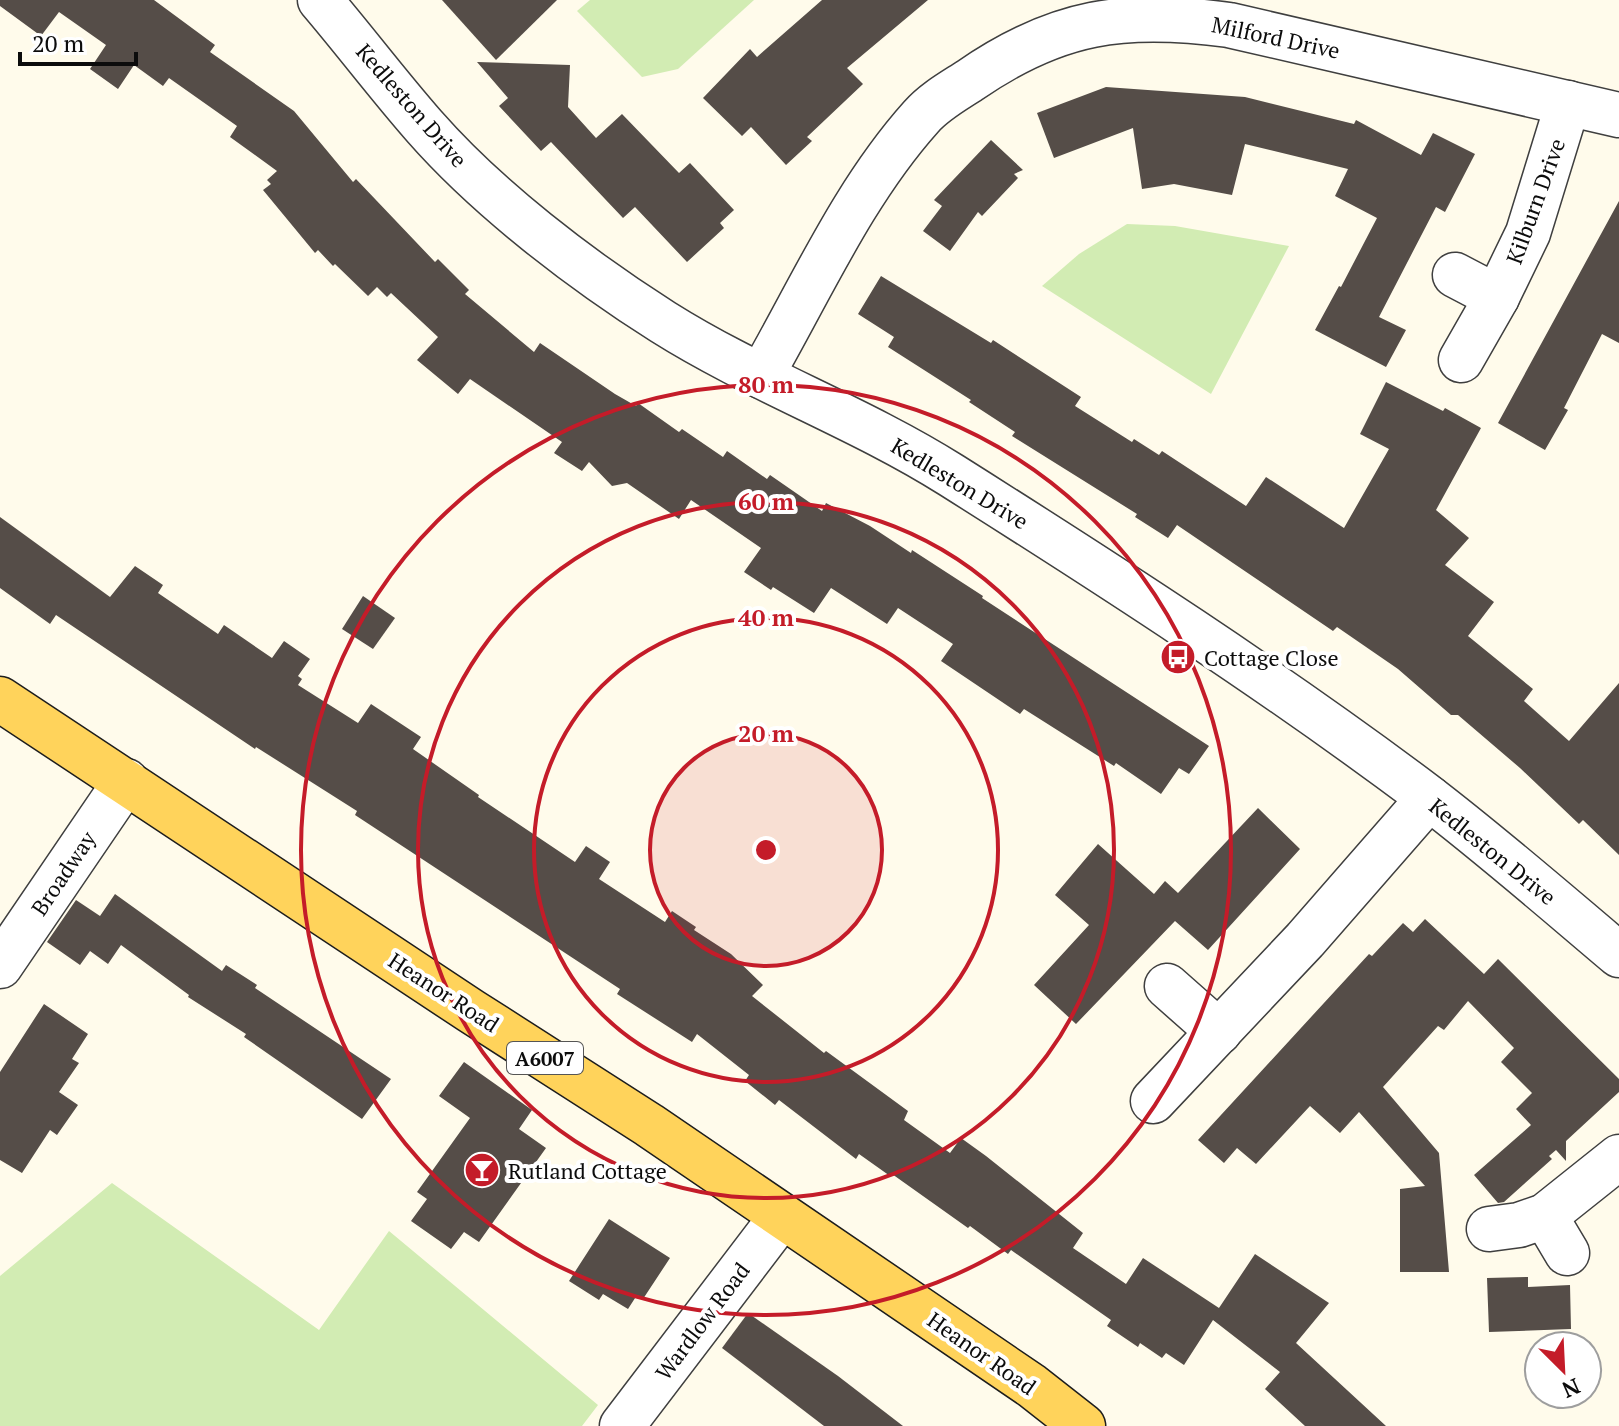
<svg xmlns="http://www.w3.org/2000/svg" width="1619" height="1426" font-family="'PT Serif',serif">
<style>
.green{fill:#d2ecb3}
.building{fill:#554d48}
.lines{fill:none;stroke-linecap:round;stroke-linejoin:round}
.minor-casing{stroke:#3f3f3f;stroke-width:47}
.major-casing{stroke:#1d1d1d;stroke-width:47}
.minor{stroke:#fff;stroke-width:44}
.major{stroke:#ffd35b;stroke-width:44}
.ring{fill:none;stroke:#c41c29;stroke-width:4}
.labels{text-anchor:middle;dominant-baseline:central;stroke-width:8;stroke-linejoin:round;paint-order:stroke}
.shield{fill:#fff;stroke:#555;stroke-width:2}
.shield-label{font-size:20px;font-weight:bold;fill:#0c0c0c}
.street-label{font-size:22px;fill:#0c0c0c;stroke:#fff}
.poi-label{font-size:22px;fill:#0c0c0c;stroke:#fff;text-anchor:start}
.centre{fill:#c41c29;stroke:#fff;stroke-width:4}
.ring-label{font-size:24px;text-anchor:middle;font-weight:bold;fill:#c41c29;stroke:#fff;stroke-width:8;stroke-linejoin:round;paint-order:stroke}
</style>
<rect width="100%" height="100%" fill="#fffbeb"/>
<g class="green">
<polygon points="590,0 754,0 678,69 642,77 577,11"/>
<polygon points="1127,224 1175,226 1289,246 1211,394 1042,286 1079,254"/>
<polygon points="112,1183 319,1330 389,1231 598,1405 582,1426 0,1426 0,1276"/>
</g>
<g class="building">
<polygon points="0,0 154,0 215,45 210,52 294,111 353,182 356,179 435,262 438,259 469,290 465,294 534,352 540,343 615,394 636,406 638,403 679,432 682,429 723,457 727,451 767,479 770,475 822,511 826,503 870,526 911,553 912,550 983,596 982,598 1209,746 1189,774 1179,768 1161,794 1116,763 1114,766 1024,709 1020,714 941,661 953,644 898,608 887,624 831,588 814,613 773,587 771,590 744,572 761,548 691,500 679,519 627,483 612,486 589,462 582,471 554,453 562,442 470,379 458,394 417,360 438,337 391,293 387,297 377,287 368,296 335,264 333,266 318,250 315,253 263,190 271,184 267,180 277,171 230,137 237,126 169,78 163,86 134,65 118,89 90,69 106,45 59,12 41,36 0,6"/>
<polygon points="442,0 557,0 496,60"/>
<polygon points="822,0 928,0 847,68 863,84 807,137 812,141 786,165 751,127 742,136 703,98 750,49 757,57"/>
<polygon points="477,62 570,65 568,107 596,138 622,114 679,173 690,163 734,210 720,223 724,228 687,262 635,207 623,218 551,142 541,151 499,106 508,98"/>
<polygon points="1106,87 1245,97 1354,124 1356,120 1421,155 1433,133 1475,154 1445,212 1436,207 1379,317 1406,330 1386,367 1315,330 1339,286 1341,287 1377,218 1335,196 1348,169 1245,144 1232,195 1174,184 1142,189 1133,128 1054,158 1037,113"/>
<polygon points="991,140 1023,170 1014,174 1018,178 982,216 978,212 950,251 923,231 942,206 934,200"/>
<polygon points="1619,201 1619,343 1602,334 1564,408 1568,410 1545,450 1498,423"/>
<polygon points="881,276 991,343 993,340 1081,397 1075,406 1132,442 1134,439 1159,455 1162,451 1246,506 1266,477 1344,528 1389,449 1360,434 1386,382 1443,411 1445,408 1481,428 1436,510 1469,538 1445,565 1494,602 1468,636 1533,689 1524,701 1569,741 1619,683 1619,855 1583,820 1579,824 1520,768 1458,715 1451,715 1398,669 1337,627 1333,631 1177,525 1168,538 1135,517 1137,514 1012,436 1015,432 969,402 971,400 888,347 894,337 858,314"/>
<polygon points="0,517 110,597 135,566 163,585 158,593 218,634 224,625 272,658 284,641 310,659 298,676 302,679 298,685 358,723 371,704 421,737 413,749 479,795 478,797 575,862 586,846 610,862 599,879 665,922 672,911 696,927 694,930 731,954 763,985 752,996 824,1053 826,1051 908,1111 904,1120 950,1153 961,1138 986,1156 1083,1233 1073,1248 1126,1284 1143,1258 1219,1308 1255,1254 1329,1303 1296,1343 1386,1426 1305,1426 1265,1389 1280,1372 1213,1320 1184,1365 1166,1353 1162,1358 1140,1343 1138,1347 1107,1326 1111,1320 1011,1250 1008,1254 970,1226 968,1228 892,1174 890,1176 859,1154 856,1159 779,1100 775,1105 745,1081 749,1075 697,1034 692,1042 617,994 620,989 355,815 357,811 256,747 255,749 56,615 50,624 0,588"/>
<polygon points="363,596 395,618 373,649 342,629"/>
<polygon points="1258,808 1300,849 1208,950 1175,921 1076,1024 1034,985 1089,925 1055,895 1098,844 1154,894 1165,881 1178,893"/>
<polygon points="115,894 222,971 226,965 257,985 255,988 391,1079 362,1119 244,1037 246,1034 188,997 189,995 121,945 108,964 90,951 80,965 47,942 76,900 100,916"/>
<polygon points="1425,919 1484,974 1498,959 1619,1079 1619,1092 1566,1141 1566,1161 1556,1150 1549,1156 1552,1159 1504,1202 1498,1203 1474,1175 1531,1125 1516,1109 1532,1093 1501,1062 1514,1048 1468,1001 1444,1030 1438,1026 1383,1087 1439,1153 1449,1272 1400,1272 1400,1189 1425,1186 1359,1112 1340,1133 1310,1106 1256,1164 1237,1148 1224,1163 1198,1140 1369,954 1372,956 1403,923 1413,932"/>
<polygon points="44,1004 88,1034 72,1059 79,1063 59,1092 78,1105 57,1135 50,1130 22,1173 0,1160 0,1072"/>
<polygon points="464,1062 532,1110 519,1129 546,1148 479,1242 464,1232 451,1249 411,1221 427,1199 417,1192 470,1118 439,1096"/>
<polygon points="609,1219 670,1258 643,1299 637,1295 628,1309 603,1294 599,1300 569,1281"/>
<polygon points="1528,1277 1528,1287 1570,1285 1571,1329 1489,1332 1487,1278"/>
<polygon points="748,1313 838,1376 903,1426 824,1426 722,1348"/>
</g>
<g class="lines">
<defs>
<g id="minor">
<path d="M320,0C355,41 388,85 424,126C488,199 581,270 663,322C755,380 859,417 951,475C1111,576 1272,680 1424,794C1491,845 1555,901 1619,955"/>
<polyline points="1455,275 1497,297"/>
<polyline points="1461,360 1497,297 1528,233 1568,103"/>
<path d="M761,376C811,289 853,193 921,117C934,102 952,92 969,81C1057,20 1124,11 1229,25L1619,115"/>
<polyline points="0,966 126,781"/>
<polyline points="1167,986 1219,1032"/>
<polyline points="1153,1101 1305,940 1429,798"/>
<polyline points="1545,1216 1567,1253"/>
<polyline points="1489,1229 1519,1225 1545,1216 1619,1157"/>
<polyline points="622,1426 782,1216"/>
</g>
<polyline id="major" points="0,699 471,1011 649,1125 1032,1386 1083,1426"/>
</defs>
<use href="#minor" class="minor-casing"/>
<use href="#major" class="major-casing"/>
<use href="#minor" class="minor"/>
<use href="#major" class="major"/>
</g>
<circle cx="766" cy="850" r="116" fill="#c41c29" fill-opacity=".12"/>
<g class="ring">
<circle cx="766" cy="850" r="116"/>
<circle cx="766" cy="850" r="232"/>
<circle cx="766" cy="850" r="348"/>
<circle cx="766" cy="850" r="465"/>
</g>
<defs>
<symbol id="bus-disc" viewBox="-11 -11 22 22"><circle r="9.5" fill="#c41c29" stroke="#fff"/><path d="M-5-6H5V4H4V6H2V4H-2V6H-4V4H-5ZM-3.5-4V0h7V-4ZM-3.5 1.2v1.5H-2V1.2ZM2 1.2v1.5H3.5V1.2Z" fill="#fff"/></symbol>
<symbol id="bar-disc" viewBox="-11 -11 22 22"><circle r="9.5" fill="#c41c29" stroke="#fff"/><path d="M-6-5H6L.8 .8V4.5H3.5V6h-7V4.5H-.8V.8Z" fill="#fff"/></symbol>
</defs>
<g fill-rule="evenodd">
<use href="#bus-disc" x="1158" y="637" width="40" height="40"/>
<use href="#bar-disc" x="462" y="1150" width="40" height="40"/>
</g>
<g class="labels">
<rect class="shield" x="507" y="1042" width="76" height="32" rx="6"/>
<g class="shield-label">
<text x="545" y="1058">A6007</text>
</g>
<g class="street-label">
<text transform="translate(1276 37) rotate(12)">Milford Drive</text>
<text transform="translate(412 105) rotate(49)">Kedleston Drive</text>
<text transform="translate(1535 201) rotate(-70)">Kilburn Drive</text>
<text transform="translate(960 483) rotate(31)">Kedleston Drive</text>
<text transform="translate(1493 851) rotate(39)">Kedleston Drive</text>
<text transform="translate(63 873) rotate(-56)">Broadway</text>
<text transform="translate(444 992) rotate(33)">Heanor Road</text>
<text transform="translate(702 1321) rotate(-53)">Wardlow Road</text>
<text transform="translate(982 1353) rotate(35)">Heanor Road</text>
</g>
<g class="poi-label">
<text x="1204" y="657">Cottage Close</text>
<text x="508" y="1170">Rutland Cottage</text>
</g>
</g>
<circle cx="766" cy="850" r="12" class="centre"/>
<g class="ring-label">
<text x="766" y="393">80 m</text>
<text x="766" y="510">60 m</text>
<text x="766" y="626">40 m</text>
<text x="766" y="742">20 m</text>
</g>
<g transform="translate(1563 1370) rotate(156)"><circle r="38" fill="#ffffff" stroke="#9e9e9e" stroke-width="2"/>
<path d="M0-6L14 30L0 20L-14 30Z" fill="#c41c29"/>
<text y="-12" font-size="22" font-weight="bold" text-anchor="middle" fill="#0c0c0c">N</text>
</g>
<path d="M20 52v12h116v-12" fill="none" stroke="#0c0c0c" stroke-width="4"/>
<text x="32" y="52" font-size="24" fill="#0c0c0c" stroke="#ffffff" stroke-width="6" paint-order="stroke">20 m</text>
</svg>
